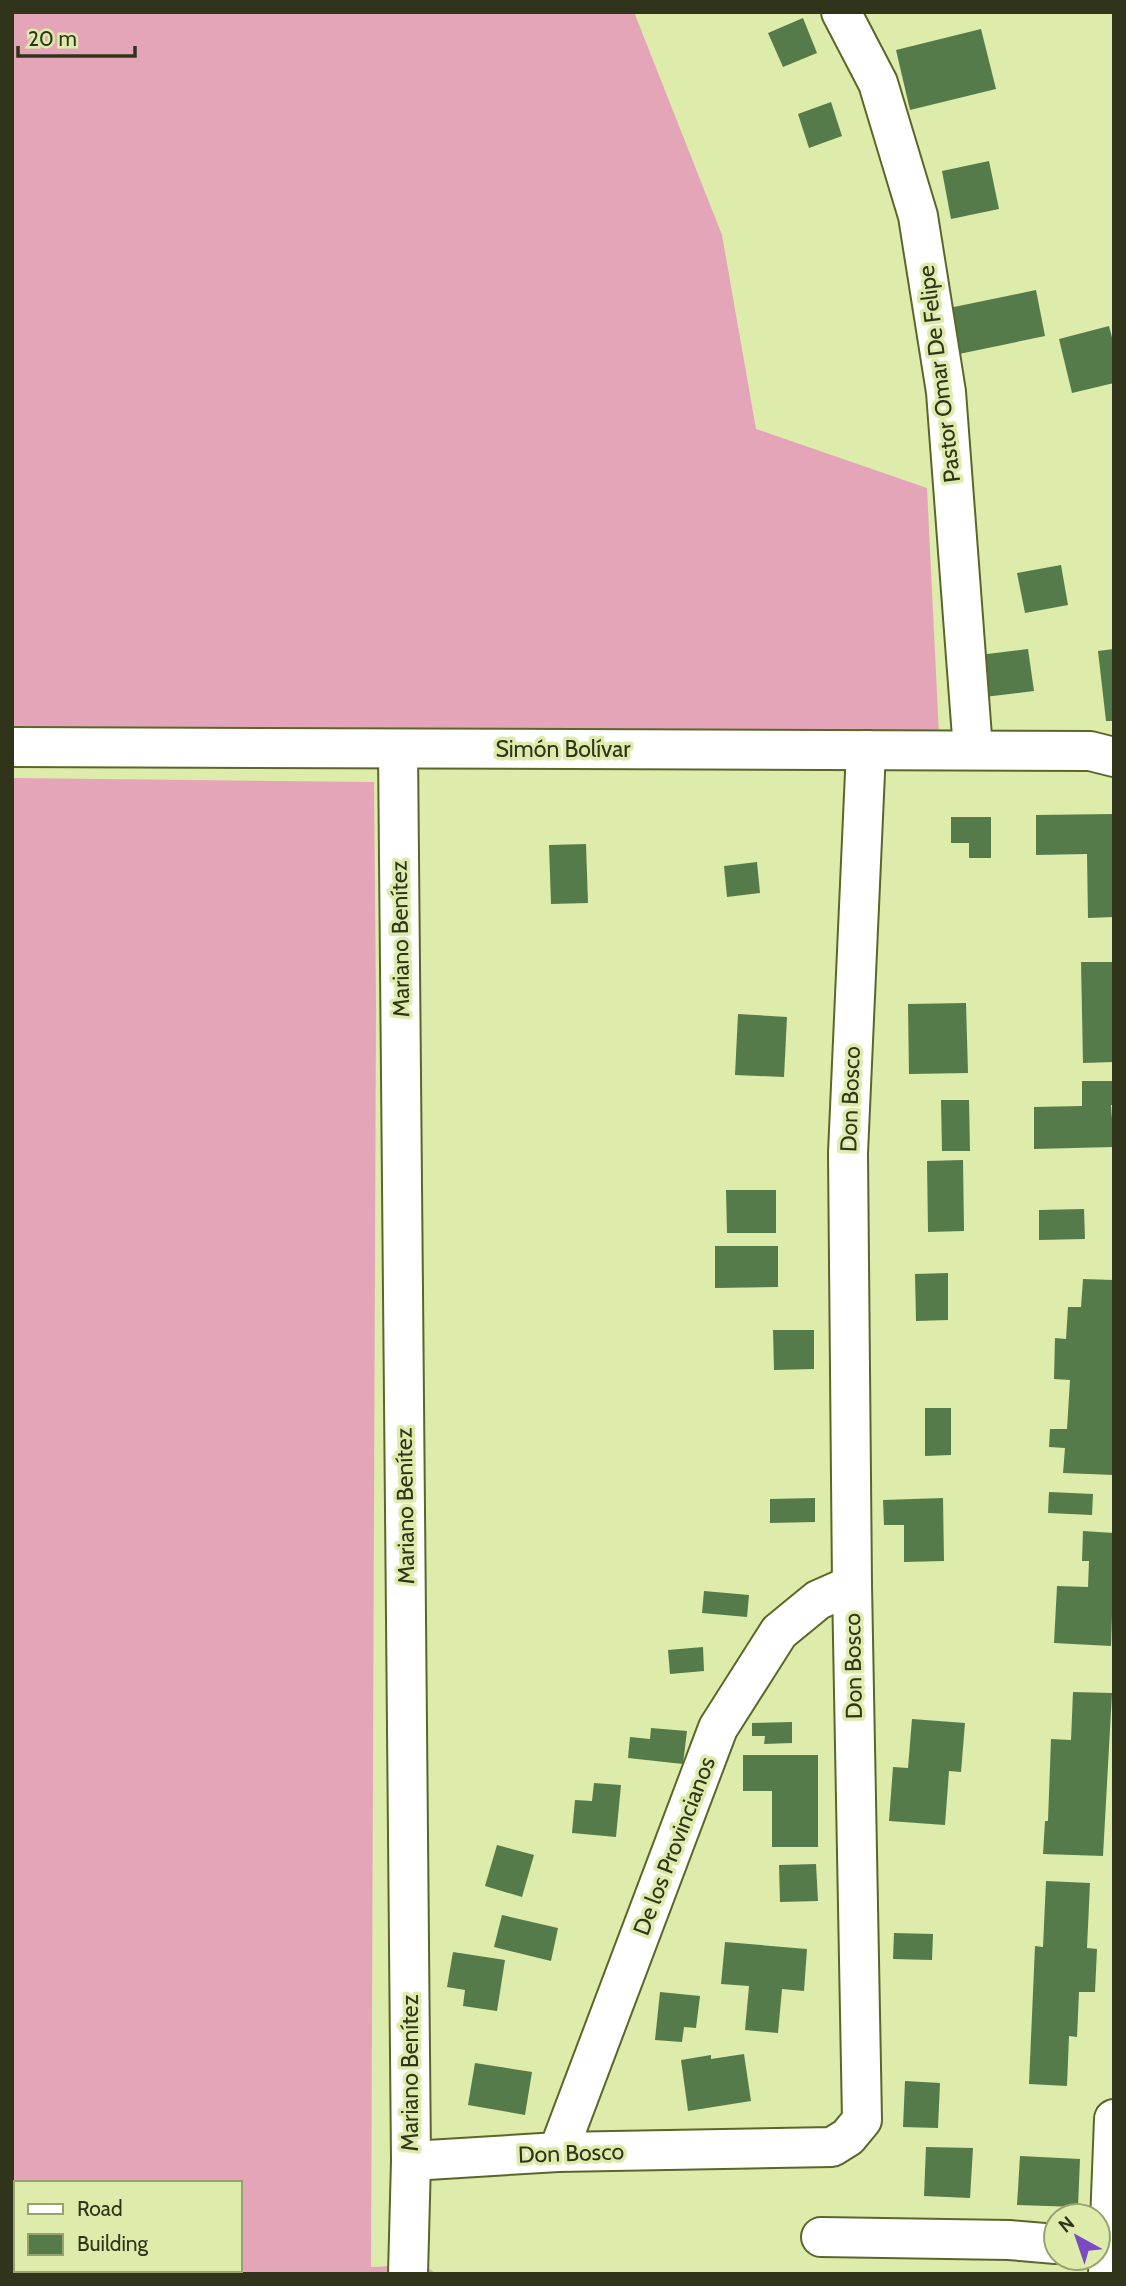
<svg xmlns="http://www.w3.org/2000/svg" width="1126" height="2286" font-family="Cabin,sans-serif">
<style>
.grass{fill:#e4a5b9;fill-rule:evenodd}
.building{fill:#567b4a}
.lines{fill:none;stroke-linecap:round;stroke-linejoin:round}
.minor-casing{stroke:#5b662a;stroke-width:42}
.minor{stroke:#fff;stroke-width:38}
.labels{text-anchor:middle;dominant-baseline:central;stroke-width:7;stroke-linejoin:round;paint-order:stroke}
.street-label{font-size:23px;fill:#2f341b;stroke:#ddebab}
</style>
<rect width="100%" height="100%" fill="#ddebab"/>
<g class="grass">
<polygon points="12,12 634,12 722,235 756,429 927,488 939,735 12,732"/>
<path d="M12,778L374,782L376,1004L371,2267C395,2267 417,2258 437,2274H12ZM16,2183H240V2270H16Z"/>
</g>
<g class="building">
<polygon points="803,18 817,53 783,67 768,33"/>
<polygon points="981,29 996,89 910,110 896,50"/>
<polygon points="831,102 842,136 809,148 798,114"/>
<polygon points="989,161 999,209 951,219 942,171"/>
<polygon points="1036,290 1045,336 959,354 949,308"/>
<polygon points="1109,326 1114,345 1114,383 1072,393 1059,339"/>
<polygon points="1061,565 1068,605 1025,613 1017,573"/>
<polygon points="1028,649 1034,691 984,697 979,655"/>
<polygon points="1114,649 1114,721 1106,721 1098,651"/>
<polygon points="1114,814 1114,917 1088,918 1087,854 1036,855 1036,815"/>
<polygon points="951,817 991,817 991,858 969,858 969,843 951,843"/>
<polygon points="586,844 588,903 551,904 549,845"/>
<polygon points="757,862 760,893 727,897 724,866"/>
<polygon points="1081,962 1114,962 1114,1062 1083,1063"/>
<polygon points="966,1003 968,1073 909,1074 908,1004"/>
<polygon points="738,1014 787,1017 784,1077 735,1075"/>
<polygon points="1082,1081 1114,1081 1114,1105 1111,1105 1114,1147 1034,1149 1034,1107 1082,1106"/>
<polygon points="941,1100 969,1100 970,1151 942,1151"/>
<polygon points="963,1160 964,1231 928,1232 927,1161"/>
<polygon points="726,1190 776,1190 776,1233 727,1233"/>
<polygon points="1084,1209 1085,1239 1039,1240 1039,1210"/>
<polygon points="715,1246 778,1246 778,1287 715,1288"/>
<polygon points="948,1273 948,1320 916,1321 915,1274"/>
<polygon points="1083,1279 1114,1280 1114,1475 1063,1473 1065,1448 1049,1447 1050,1429 1067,1429 1070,1380 1054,1379 1055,1338 1066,1339 1068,1307 1081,1307"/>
<polygon points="773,1330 814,1330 814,1369 774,1370"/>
<polygon points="925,1408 951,1408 951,1455 925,1456"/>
<polygon points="1049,1492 1093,1494 1092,1515 1048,1513"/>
<polygon points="815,1498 815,1522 770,1523 770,1499"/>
<polygon points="943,1498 944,1561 904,1562 904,1525 884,1525 883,1500"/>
<polygon points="1083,1531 1114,1533 1114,1617 1112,1616 1111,1646 1054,1643 1057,1586 1088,1587 1089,1561 1082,1561"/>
<polygon points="704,1591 749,1595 747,1617 702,1613"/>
<polygon points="703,1647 704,1671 670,1674 668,1650"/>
<polygon points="1073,1692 1112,1693 1103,1856 1043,1854 1045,1821 1048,1821 1051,1739 1071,1740"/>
<polygon points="912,1719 965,1723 961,1772 949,1771 945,1825 889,1821 893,1767 908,1768"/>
<polygon points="792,1722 792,1743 764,1744 765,1736 752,1736 752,1723"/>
<polygon points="651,1728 687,1731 683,1764 628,1758 630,1737 650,1739"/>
<polygon points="743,1755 818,1755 818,1847 772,1847 772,1791 743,1791"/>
<polygon points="594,1783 621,1785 616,1837 572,1833 575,1800 592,1801"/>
<polygon points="497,1845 534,1855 522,1897 485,1886"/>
<polygon points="816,1864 818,1901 780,1902 779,1865"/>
<polygon points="1046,1881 1090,1883 1087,1948 1097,1949 1095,1992 1079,1992 1077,2037 1069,2036 1067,2086 1029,2084 1035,1946 1043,1947"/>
<polygon points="502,1915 558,1928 551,1961 494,1947"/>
<polygon points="894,1933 933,1934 932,1960 893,1959"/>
<polygon points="725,1942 807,1949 804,1991 782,1989 778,2033 745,2030 749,1986 721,1984"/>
<polygon points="453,1952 505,1960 497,2011 463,2006 465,1990 447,1987"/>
<polygon points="660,1992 700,1996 696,2028 684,2027 682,2042 655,2040"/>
<polygon points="744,2054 751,2101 688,2111 681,2060 711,2055 711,2059"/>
<polygon points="475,2063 532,2072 525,2115 468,2105"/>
<polygon points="905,2081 940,2083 938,2128 903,2127"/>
<polygon points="926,2147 973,2148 970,2198 924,2196"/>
<polygon points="1020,2156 1080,2159 1078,2207 1017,2205"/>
</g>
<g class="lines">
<defs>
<g id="minor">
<polyline points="841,12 878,83 918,216 946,392 973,750"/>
<polyline points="12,747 1090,751 1114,757"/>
<polyline points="398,749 411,2161 408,2274"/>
<polyline points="558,2152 718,1728 779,1632 818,1600 852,1585"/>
<polyline points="411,2161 558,2152 832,2147 848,2137 862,2120 852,1585 848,1153 866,750"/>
<polyline points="821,2237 1009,2240 1056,2244"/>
<polyline points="1108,2274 1114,2119"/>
</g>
</defs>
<use href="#minor" class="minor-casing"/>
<use href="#minor" class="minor"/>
</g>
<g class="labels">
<g class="street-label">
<text transform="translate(939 374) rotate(-97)">Pastor Omar De Felipe</text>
<text x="563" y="749">Simón Bolívar</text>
<text transform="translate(400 939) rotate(-91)">Mariano Benítez</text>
<text transform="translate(850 1099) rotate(-88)">Don Bosco</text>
<text transform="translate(405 1506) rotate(-91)">Mariano Benítez</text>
<text transform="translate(853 1666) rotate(-91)">Don Bosco</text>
<text transform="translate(674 1846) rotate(-69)">De los Provincianos</text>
<text transform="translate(410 2073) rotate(-90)">Mariano Benítez</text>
<text transform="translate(571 2153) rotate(-2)">Don Bosco</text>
</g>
</g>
<rect width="1126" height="2286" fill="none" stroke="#2f341b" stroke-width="28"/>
<rect x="14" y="2181" width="228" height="91" fill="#ddebab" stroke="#97a271" stroke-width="2"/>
<rect x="28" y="2204" width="35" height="10" fill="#ffffff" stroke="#97a271" stroke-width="2"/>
<text x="77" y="2216" font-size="21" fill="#2f341b">Road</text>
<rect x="28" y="2234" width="35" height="21" fill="#567b4a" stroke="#97a271" stroke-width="2"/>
<text x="77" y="2251" font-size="21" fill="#2f341b">Building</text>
<g transform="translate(1077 2237) rotate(320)"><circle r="33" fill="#ddebab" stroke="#97a271" stroke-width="2"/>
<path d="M0-5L12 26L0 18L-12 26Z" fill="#7a4bc3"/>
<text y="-10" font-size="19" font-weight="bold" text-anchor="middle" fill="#2f341b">N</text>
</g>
<path d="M18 46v10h117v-10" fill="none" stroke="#2f341b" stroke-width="3.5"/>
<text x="28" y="46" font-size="21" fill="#2f341b" stroke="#ddebab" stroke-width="5" paint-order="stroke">20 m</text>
</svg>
